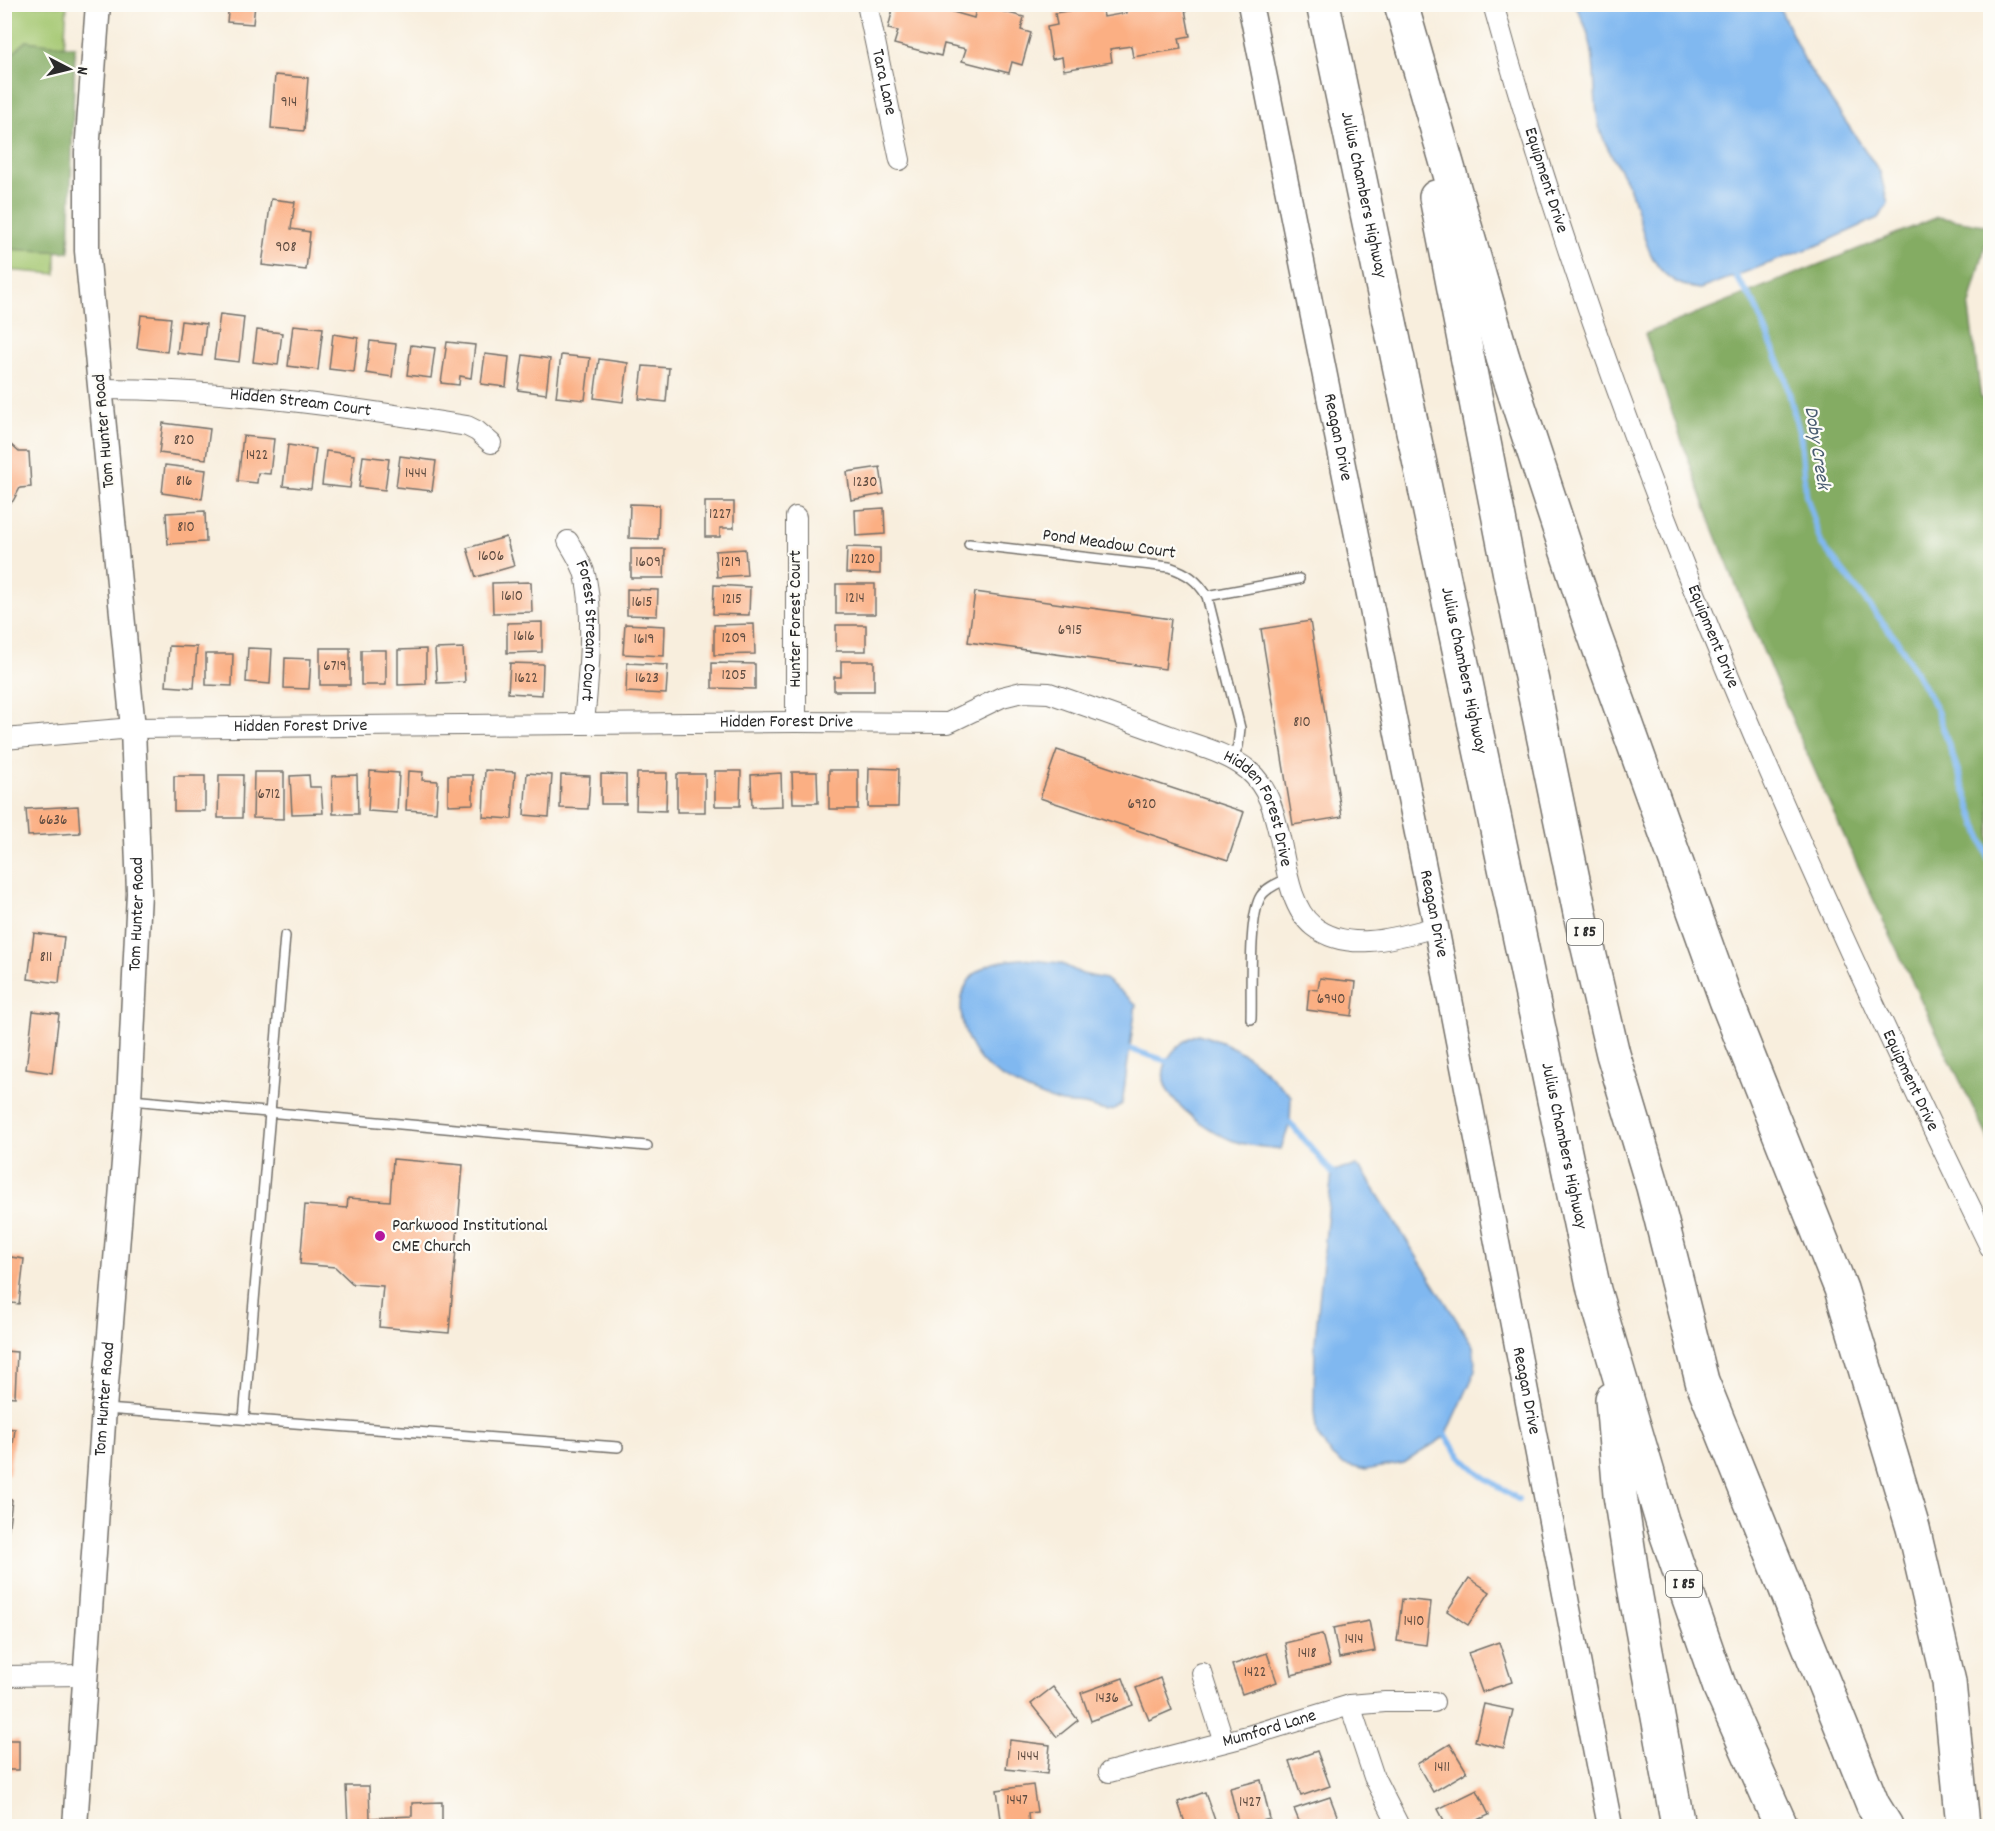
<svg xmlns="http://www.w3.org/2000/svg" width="1995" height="1831" font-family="Dekko,sans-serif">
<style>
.green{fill:#a5c872;stroke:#687a4e;stroke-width:1.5}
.forest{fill:#84ac64;stroke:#586c48;stroke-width:1.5}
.water{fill:#80b8f0;stroke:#56728e;stroke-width:1.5}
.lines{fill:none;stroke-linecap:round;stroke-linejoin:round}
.stream{stroke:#80b8f0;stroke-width:6}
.building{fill:#fbaf83}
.service-casing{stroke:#736f69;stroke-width:12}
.minor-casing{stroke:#736f69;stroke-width:22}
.tertiary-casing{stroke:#736f69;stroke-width:27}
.motorway-casing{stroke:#736f69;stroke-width:36}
.service{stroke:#fff;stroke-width:9}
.minor{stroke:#fff;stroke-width:20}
.tertiary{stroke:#fff;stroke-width:24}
.motorway{stroke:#fff;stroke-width:33}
.poi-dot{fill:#b5179e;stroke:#fdfcf7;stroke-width:2}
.labels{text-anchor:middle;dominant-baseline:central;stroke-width:4.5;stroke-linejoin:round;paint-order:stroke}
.number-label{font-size:15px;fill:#5f4c41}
.shield{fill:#fdfcf7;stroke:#6a6a68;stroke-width:1.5}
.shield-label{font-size:16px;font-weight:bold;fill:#2b2b2b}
.street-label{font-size:18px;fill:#2b2b2b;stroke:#fdfcf7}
.poi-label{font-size:18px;fill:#2b2b2b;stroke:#fdfcf7;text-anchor:start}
.water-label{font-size:20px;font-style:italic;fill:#495c70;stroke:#fdfcf7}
</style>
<rect width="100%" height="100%" fill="#fdfcf7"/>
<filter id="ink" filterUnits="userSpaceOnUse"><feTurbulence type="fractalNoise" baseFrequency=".0167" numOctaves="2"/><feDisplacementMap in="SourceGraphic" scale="12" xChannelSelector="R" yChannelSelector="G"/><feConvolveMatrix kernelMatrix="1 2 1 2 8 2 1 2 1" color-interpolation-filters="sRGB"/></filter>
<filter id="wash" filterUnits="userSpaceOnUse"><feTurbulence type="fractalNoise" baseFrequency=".008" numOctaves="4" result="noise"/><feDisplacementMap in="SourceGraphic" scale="24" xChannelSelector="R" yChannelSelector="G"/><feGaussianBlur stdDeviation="1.35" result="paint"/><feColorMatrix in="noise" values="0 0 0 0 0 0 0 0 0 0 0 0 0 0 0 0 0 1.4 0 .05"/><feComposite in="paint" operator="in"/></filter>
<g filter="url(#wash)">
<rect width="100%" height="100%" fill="#f8eedd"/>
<polygon class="green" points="4,5 67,5 56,169 56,274 5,270"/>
<g class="forest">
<polygon points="26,41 75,47 69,252 5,249 5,61"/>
<path d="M1938,217L1990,226L1969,309L1981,398L1990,401V1142C1892,943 1797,742 1716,535C1690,469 1669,401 1645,334Z"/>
</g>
<g class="water">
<path d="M1575,5H1778L1807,65L1880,172L1888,204L1878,218L1821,244L1700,289C1642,282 1646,227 1629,187C1619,165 1603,146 1598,121C1591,76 1600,47 1575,5Z"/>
<path d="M1023,959L1060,963L1082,974L1105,979L1136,1004L1122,1104C1108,1116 1101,1109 1085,1105C1077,1104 1069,1104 1062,1103C1038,1096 1011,1084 991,1070C962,1048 945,989 983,968C994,961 1009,960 1023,959Z"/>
<path d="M1198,1034C1246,1048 1257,1063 1291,1096L1290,1123L1281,1149C1264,1147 1246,1146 1231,1140C1212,1132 1187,1115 1174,1099C1150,1073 1172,1044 1198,1034Z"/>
<polygon points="1356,1166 1363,1171 1473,1346 1476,1370 1446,1436 1404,1463 1365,1470 1342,1464 1332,1456 1317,1435 1314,1412 1315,1342 1332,1171"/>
</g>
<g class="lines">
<g class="stream">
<polyline points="1735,269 1736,276 1754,303 1785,377 1801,440 1806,495 1821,543 1898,642 1936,708 1990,863"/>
<polyline points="1123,1047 1173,1063"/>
<polyline points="1283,1120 1290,1123 1335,1176"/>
<path d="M1444,1431C1458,1462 1490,1482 1518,1499"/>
</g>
</g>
<g id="blocks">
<g class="building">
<polygon points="229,4 255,4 253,24 227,22"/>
<polygon points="894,4 955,4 953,12 974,18 977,5 1024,17 1021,30 1031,33 1022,65 1012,62 1009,73 962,61 966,49 944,44 941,56 894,44 898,31 888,29"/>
<polygon points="1125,4 1184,4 1190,36 1179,38 1181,49 1133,57 1131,46 1110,49 1112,62 1064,70 1062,57 1052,59 1047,27 1057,25 1055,13 1102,5 1104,17 1126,13"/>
<polygon points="275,75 308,78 304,131 271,128"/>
<polygon points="271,199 295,202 291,229 310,232 306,270 262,265"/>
<polygon points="220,314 244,317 239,362 214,359"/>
<polygon points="141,315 171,318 167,352 137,348"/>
<polygon points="181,321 206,324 202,356 177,353"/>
<polygon points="293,325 323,328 318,370 288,366"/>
<polygon points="257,330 282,333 278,365 253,362"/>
<polygon points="333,334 358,338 354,372 329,369"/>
<polygon points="370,341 396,344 392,377 366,373"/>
<polygon points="447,342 475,345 471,378 460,376 459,385 441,383"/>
<polygon points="411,345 435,348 431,378 407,375"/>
<polygon points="485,354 509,357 506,387 481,384"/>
<polygon points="523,355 550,359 546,394 518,390"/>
<polygon points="561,355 590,358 585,400 556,397"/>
<polygon points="599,359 628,363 623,402 594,398"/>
<polygon points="643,366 669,368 666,402 639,399"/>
<polygon points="163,423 210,429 206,459 159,453"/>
<polygon points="243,436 274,439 270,474 258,473 257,483 238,481"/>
<polygon points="4,444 10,444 19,452 29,452 31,487 20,488 13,501 4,507"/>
<polygon points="288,445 316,449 311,489 283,486"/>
<polygon points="326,451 354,455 350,488 322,485"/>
<polygon points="363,456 389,459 385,490 359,487"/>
<polygon points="400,456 436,461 432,491 396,487"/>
<polygon points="165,465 206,470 202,499 162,493"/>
<polygon points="880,467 884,494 851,500 847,472"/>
<polygon points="705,502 734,502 734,528 720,528 720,537 705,537"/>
<polygon points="630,504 659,505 658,539 629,538"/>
<polygon points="884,508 885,534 856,536 855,510"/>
<polygon points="205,511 206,542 168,544 166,513"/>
<polygon points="506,537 514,566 476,577 467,548"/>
<polygon points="847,547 880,548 880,574 846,573"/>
<polygon points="631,549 665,549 664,578 631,578"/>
<polygon points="745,549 747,575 717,577 715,551"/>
<polygon points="531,582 532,612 493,613 492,583"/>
<rect x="836" y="584" width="39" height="30"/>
<polygon points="714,585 750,587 749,615 713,614"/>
<polygon points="627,589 658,590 657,616 627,615"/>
<polygon points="975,592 1171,619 1165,669 968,642"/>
<polygon points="1310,621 1342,817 1293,825 1261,629"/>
<polygon points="542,622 542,652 507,653 507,623"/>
<polygon points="625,624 665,626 664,656 623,654"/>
<polygon points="754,624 755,654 714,655 714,625"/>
<rect x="836" y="625" width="30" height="26"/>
<polygon points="169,646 197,647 194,688 166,686"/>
<polygon points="248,648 272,649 270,684 246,682"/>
<rect x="320" y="648" width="30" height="37"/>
<polygon points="463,648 465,682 437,683 435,649"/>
<polygon points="426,649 426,684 398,685 398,650"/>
<rect x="361" y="650" width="25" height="35"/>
<polygon points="206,654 233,654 232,686 206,685"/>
<polygon points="285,658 311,659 309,689 284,688"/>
<polygon points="841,661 874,661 874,691 834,691 834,677 841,677"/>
<polygon points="510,663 543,664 542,695 508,693"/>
<polygon points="627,663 668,665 666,694 626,692"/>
<polygon points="712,663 755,664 755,689 712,688"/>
<polygon points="1057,750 1244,812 1228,860 1040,798"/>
<polygon points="869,768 899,769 898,807 868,807"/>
<polygon points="485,770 515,772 512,819 483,817"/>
<rect x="829" y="770" width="29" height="39"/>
<polygon points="370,771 399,773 397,813 368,811"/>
<polygon points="408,771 423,772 422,780 438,781 436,812 406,810"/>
<polygon points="715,771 741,771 740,806 715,806"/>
<polygon points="254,772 284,772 284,819 253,818"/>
<polygon points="792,772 817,772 818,803 793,803"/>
<polygon points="527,773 552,775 549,817 524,815"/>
<polygon points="637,773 667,773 666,811 636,810"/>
<polygon points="781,773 782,806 752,807 751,775"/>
<polygon points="601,774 626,775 626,804 601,804"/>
<rect x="677" y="774" width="28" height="38"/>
<polygon points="219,775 243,775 242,818 218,818"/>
<polygon points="309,775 310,787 321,787 323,813 292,814 290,776"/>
<polygon points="357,775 358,814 333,814 332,776"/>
<polygon points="448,775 473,775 473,804 448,805"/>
<polygon points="561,775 590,776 588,809 560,808"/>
<rect x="174" y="776" width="31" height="35"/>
<polygon points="78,806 80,833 28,836 26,809"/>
<polygon points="34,933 64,937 59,983 28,979"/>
<polygon points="1320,978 1356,982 1352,1016 1307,1010 1309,989 1318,990"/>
<polygon points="33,1011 59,1014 52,1073 26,1069"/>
<polygon points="393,1159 463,1165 449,1333 379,1327 383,1286 353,1284 335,1267 300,1264 305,1205 347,1208 348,1198 390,1201"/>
<polygon points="4,1256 24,1259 19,1304 4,1302"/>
<polygon points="4,1351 17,1352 15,1397 4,1396"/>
<polygon points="4,1428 15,1429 9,1475 4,1475"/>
<polygon points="4,1499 12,1500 6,1550 4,1550"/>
<polygon points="1469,1578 1490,1592 1468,1625 1447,1611"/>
<polygon points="1402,1599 1431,1602 1426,1645 1397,1641"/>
<polygon points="1369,1621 1375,1651 1339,1658 1333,1628"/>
<polygon points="1322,1634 1330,1665 1292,1675 1285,1643"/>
<polygon points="1499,1642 1512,1682 1482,1692 1468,1653"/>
<polygon points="1267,1653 1277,1682 1242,1694 1232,1665"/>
<polygon points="1123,1678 1133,1705 1091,1721 1081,1693"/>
<polygon points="1160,1678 1172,1710 1149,1720 1136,1688"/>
<polygon points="1053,1687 1078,1720 1057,1737 1031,1704"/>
<polygon points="1484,1704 1513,1710 1504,1748 1475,1741"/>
<rect x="4" y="1740" width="15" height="30"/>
<polygon points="1010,1740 1050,1745 1047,1774 1006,1769"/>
<polygon points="1450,1744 1467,1772 1433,1792 1417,1764"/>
<polygon points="1317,1751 1330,1786 1301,1796 1289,1761"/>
<polygon points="1261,1780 1270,1819 1239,1826 1230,1788"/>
<polygon points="1033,1785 1037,1812 1028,1813 1029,1826 1002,1826 997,1790"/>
<polygon points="346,1786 369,1786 370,1818 412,1816 412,1803 442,1802 442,1826 348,1826"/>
<polygon points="1477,1790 1489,1815 1465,1826 1447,1826 1438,1809"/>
<polygon points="1205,1792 1217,1826 1186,1826 1178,1802"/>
<polygon points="1330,1797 1338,1818 1331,1820 1333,1826 1301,1826 1294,1809"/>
</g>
</g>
</g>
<g filter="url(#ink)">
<use href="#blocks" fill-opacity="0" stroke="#736f69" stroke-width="1.5"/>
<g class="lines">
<defs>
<g id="service">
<path d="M969,544L1169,567C1187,573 1197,580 1207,596L1240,728L1238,746L1230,760"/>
<polyline points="1207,596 1299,579"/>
<path d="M1251,1019C1252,992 1248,916 1261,896C1267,887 1279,883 1289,878"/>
<polyline points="131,1100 647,1146"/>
<polyline points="106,1409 618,1447"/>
<polyline points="244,1419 285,936"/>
</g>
<g id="minor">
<path id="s1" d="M867,4L900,160"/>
<path id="s2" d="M1493,4C1612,435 1794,846 1990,1247"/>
<path id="s3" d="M101,389C222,389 348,407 467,426L477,431L491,443"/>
<path id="s4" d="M568,541C574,552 582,563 585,575C595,616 588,681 584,723"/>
<polyline points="796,722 796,517"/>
<path id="s5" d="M4,739L133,728L796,722L948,723L1002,697L1022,692L1049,693C1090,707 1131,722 1173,737C1197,746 1228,753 1248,770C1269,788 1274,812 1280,838C1286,865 1290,908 1313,926C1348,954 1399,937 1436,927"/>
<polyline points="1202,1673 1224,1742"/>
<polyline points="4,1676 85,1675"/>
<polyline points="1350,1705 1374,1777 1399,1826"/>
<path id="s6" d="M1109,1772L1248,1736L1350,1705L1385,1702H1434"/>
</g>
<g id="tertiary">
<path id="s7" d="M1250,4L1436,927L1610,1826"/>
<path id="s8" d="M75,1826L104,1409L129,1100L139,893L133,728L87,251V152L98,4"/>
</g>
<g id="motorway">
<path id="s9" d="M1323,4L1594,1290L1662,1521L1720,1688L1781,1826"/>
<polyline points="1401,4 1503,358 1592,628 1726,1000 1841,1289 1913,1528 1949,1682 1963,1826"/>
<polyline points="1436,197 1512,585 1581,918 1613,1054 1653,1187 1702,1381 1873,1805 1886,1826"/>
<polyline points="1612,1399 1620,1495 1634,1586 1678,1826"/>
</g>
</defs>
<use href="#service" class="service-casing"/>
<use href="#minor" class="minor-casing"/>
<use href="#tertiary" class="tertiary-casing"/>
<use href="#motorway" class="motorway-casing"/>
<use href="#service" class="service"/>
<use href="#minor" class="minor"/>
<use href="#tertiary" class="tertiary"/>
<use href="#motorway" class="motorway"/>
</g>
</g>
<circle class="poi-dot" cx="380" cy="1236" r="6"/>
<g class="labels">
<g class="number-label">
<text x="289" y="103">914</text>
<text x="286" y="248">908</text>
<text x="184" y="441">820</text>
<text x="257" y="456">1422</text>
<text x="416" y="474">1444</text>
<text x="184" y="482">816</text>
<text x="865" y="483">1230</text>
<text x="720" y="515">1227</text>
<text x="186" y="528">810</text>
<text x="491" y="557">1606</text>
<text x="863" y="560">1220</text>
<text x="648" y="563">1609</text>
<text x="731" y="563">1219</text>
<text x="512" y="597">1610</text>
<text x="855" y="599">1214</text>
<text x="732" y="600">1215</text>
<text x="642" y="603">1615</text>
<text x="1070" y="631">6915</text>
<text x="524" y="637">1616</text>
<text x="734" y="639">1209</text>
<text x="644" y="640">1619</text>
<text x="335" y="667">6719</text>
<text x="734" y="676">1205</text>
<text x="526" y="679">1622</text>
<text x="647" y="679">1623</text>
<text x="1302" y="723">810</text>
<text x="269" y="795">6712</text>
<text x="1142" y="805">6920</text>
<text x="53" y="821">6636</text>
<text x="46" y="958">811</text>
<text x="1331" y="1000">6940</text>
<text x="1414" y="1622">1410</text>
<text x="1354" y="1640">1414</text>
<text x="1307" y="1654">1418</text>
<text x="1255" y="1673">1422</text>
<text x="1107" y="1699">1436</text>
<text x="1028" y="1757">1444</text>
<text x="1442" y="1768">1411</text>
<text x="1017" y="1801">1447</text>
<text x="1250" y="1803">1427</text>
</g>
<g class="shield">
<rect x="1567" y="919" width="36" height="26" rx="4.5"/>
<rect x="1666" y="1571" width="36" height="26" rx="4.5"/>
</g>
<g class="shield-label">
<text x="1585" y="932">I 85</text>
<text x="1684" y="1584">I 85</text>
</g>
<g class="street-label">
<text stroke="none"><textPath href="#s1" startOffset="80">Tara Lane</textPath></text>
<text stroke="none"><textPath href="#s2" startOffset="184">Equipment Drive</textPath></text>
<text stroke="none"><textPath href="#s9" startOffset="195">Julius Chambers Highway</textPath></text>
<text stroke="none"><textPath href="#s3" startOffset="200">Hidden Stream Court</textPath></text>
<text transform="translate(105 431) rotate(-95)">Tom Hunter Road</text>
<text stroke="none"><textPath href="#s7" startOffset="442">Reagan Drive</textPath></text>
<text transform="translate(1109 545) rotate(8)">Pond Meadow Court</text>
<text transform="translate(796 619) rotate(-90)">Hunter Forest Court</text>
<text stroke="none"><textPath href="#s4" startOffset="94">Forest Stream Court</textPath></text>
<text stroke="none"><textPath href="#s2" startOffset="670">Equipment Drive</textPath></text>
<text stroke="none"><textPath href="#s9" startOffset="681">Julius Chambers Highway</textPath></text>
<text stroke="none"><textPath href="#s5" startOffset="783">Hidden Forest Drive</textPath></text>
<text stroke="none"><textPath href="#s5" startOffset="297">Hidden Forest Drive</textPath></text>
<text stroke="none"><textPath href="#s5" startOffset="1305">Hidden Forest Drive</textPath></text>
<text stroke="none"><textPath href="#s8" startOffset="914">Tom Hunter Road</textPath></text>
<text stroke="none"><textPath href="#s7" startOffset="928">Reagan Drive</textPath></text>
<text stroke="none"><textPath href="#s2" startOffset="1156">Equipment Drive</textPath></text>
<text stroke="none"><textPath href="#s9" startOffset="1167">Julius Chambers Highway</textPath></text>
<text stroke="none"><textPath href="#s7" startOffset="1414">Reagan Drive</textPath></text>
<text stroke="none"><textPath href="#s8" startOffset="428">Tom Hunter Road</textPath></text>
<text stroke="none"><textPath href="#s6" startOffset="166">Mumford Lane</textPath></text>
</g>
<g class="poi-label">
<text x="392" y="1226">Parkwood Institutional<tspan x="392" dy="21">CME Church</tspan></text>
</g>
<g class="water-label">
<text transform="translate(1816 448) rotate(81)">Doby Creek</text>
</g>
</g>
<rect width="1995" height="1831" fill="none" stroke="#fdfcf7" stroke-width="24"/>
<g transform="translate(69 69) rotate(97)" stroke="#fdfcf7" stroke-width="4.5" paint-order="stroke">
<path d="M0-4.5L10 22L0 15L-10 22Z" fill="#2b2b2b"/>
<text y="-9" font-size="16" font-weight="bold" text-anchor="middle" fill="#2b2b2b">N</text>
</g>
</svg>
